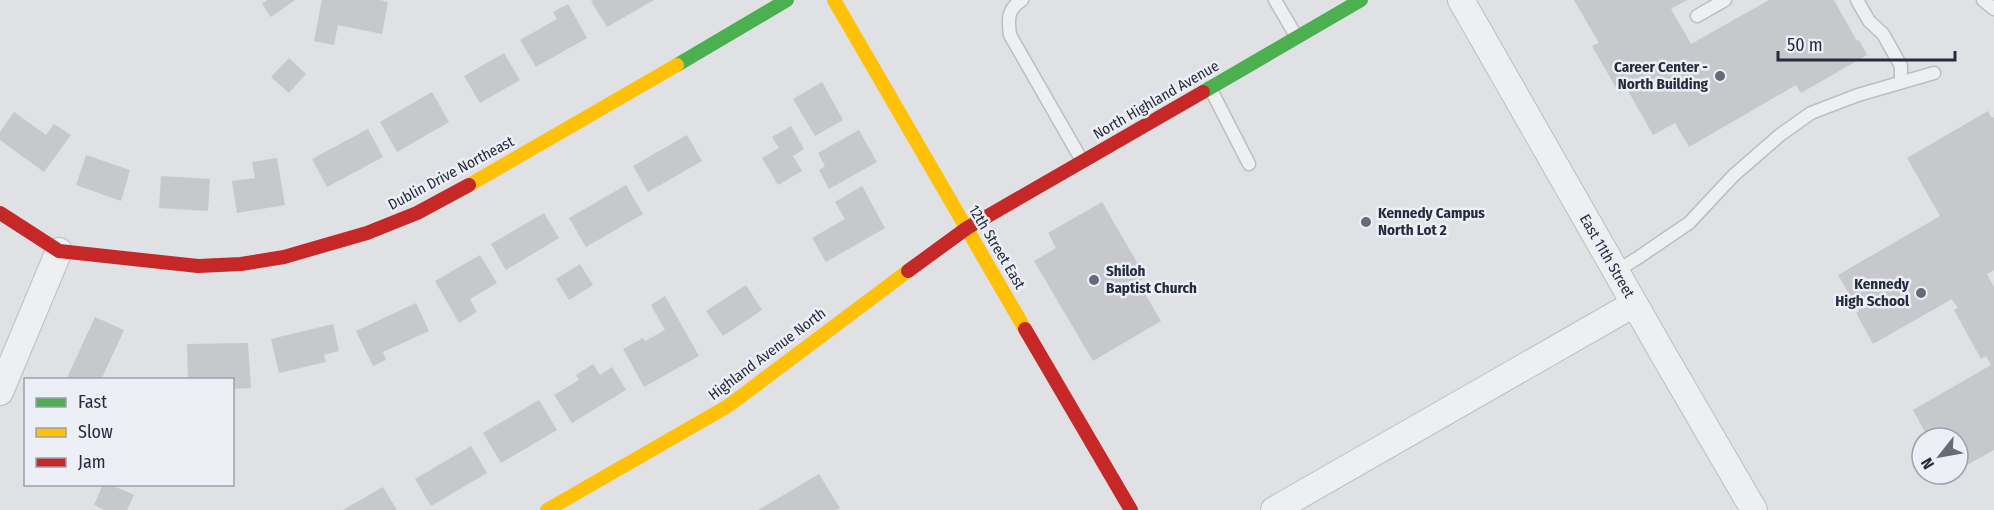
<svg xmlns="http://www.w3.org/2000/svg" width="1994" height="510" font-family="'Fira Sans Condensed',sans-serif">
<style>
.building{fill:#c6c8cc}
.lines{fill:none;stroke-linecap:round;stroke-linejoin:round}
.lane-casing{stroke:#bcbec2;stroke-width:15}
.street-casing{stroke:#bcbec2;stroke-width:28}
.lane{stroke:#eeeff1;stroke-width:12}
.street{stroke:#eeeff1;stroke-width:26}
.fast{stroke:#4caf50;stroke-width:14}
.slow{stroke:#ffc107;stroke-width:14}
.jam{stroke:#c62828;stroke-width:14}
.poi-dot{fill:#676b78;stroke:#eceff5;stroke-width:2}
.labels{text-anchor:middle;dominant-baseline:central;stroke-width:5;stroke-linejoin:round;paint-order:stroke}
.poi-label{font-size:15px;font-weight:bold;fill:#262c3e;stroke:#eceff5;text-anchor:end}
.street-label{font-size:15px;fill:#262c3e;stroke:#eceff5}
</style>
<rect width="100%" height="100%" fill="#dfe1e4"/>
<g class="building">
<polygon points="267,0 295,0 271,17 262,4"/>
<polygon points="322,0 380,0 388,2 382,34 338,25 334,45 314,41"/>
<polygon points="593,0 654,0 607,27 591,1"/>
<polygon points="1574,0 1687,0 1671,9 1691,44 1769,0 1834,0 1857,41 1859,40 1867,55 1801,93 1796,85 1689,147 1675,123 1653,135 1627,89 1619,93 1592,46 1599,43"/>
<polygon points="568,4 587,38 536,67 520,40 557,19 553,12"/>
<polygon points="504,53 520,80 480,103 464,76"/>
<polygon points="289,58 306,74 289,93 271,77"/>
<polygon points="822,82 843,120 815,136 793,99"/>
<polygon points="432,92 449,122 397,152 380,122"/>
<polygon points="1988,111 1992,118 1994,117 1994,270 1987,274 1994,287 1994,450 1958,470 1958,438 1923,438 1927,436 1913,410 1991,365 1986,356 1981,359 1954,310 1958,308 1952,299 1873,344 1856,313 1859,311 1838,275 1940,216 1907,158"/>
<polygon points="14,112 46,135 54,124 71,135 44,172 0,140 0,132"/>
<polygon points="791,126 804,149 793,156 802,171 778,185 762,158 779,148 772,137"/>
<polygon points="368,129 383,157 327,187 312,159"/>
<polygon points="859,130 877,162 829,189 819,170 825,166 818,153"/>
<polygon points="687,135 702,161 648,192 633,166"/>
<polygon points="86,155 130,170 121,201 76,185"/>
<polygon points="277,158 285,205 237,213 232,181 255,178 252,162"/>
<polygon points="161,176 210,179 208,211 159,208"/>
<polygon points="626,185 643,214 586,247 569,218"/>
<polygon points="862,186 885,228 826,262 812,238 845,219 835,202"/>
<polygon points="1102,202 1146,278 1138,282 1161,321 1093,361 1034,261 1056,248 1048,233"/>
<polygon points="544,213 559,238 506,270 491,244"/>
<polygon points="480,255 497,283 470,299 477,312 459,323 435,281"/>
<polygon points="580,264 593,285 569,300 556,279"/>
<polygon points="746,285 762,310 723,336 706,311"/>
<polygon points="665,296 699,356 644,387 623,349 643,338 645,341 665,330 651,305"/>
<polygon points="416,303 429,331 383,352 386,360 373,366 356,331"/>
<polygon points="95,317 124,330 101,380 66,380"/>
<polygon points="333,324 339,351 324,355 326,362 279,373 271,339"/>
<polygon points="248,343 251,388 232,389 232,380 188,380 187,344"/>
<polygon points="593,364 600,375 612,367 626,390 572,423 554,395 579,380 576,375"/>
<polygon points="539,400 557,430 501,463 483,433"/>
<polygon points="471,446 487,473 431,506 415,479"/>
<polygon points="819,474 840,508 836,510 758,510"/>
<polygon points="103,484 109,484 134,495 127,510 104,510 94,505"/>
<polygon points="383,487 397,510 343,510"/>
</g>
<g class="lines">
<defs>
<g id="lane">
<path d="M1022,0C1007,9 1008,20 1010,35L1081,159"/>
<polyline points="1275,0 1296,36"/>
<polyline points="1857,0 1869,21 1883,34 1901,66 1901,81"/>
<polyline points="1983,0 1994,9"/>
<polyline points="1697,16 1725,0"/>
<polyline points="1210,88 1249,164"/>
<polyline points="1617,271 1639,257 1689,223 1734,175 1780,135 1811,113 1858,95 1934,73"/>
</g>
<g id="street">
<polyline points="1461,0 1662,352 1754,510"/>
<polyline points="0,392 59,251"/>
<polyline points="1274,510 1634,304"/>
</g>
</defs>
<use href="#lane" class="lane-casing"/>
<use href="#street" class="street-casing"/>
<use href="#lane" class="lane"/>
<use href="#street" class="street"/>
<g class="fast">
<polyline points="677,65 787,0"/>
<polyline points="1203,92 1361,0"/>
</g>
<g class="slow">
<polyline points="834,0 1025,329"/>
<polyline points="469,185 677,65"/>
<polyline points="547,510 728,406 908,271"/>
</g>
<g class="jam">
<polyline points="0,213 59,251 198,266 241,264 284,257 367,233 417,213 469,185"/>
<polyline points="908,271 967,228 1203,92"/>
<polyline points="1025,329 1131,510"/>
</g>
</g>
<g class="poi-dot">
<circle cx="1720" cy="76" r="6"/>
<circle cx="1366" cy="222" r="6"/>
<circle cx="1094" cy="280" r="6"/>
<circle cx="1921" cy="293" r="6"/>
</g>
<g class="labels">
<g class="poi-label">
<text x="1708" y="67">Career Center -<tspan x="1708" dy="17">North Building</tspan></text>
<text x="1378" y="213" text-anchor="start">Kennedy Campus<tspan x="1378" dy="17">North Lot 2</tspan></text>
<text x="1106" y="271" text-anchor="start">Shiloh<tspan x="1106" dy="17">Baptist Church</tspan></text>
<text x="1909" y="284">Kennedy<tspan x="1909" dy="17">High School</tspan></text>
</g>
<g class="street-label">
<text transform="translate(1156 100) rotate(-30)">North Highland Avenue</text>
<text transform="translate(451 173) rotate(-28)">Dublin Drive Northeast</text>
<text transform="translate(997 247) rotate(59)">12th Street East</text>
<text transform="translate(1607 256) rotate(60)">East 11th Street</text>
<text transform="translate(767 354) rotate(-37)">Highland Avenue North</text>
</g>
</g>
<rect x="24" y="378" width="210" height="108" fill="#eceff5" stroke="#9da1ac" stroke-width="1.5"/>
<rect x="36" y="398" width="30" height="9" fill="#4caf50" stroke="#9da1ac" stroke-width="1.5"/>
<text x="78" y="408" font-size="18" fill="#262c3e">Fast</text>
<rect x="36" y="428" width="30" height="9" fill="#ffc107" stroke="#9da1ac" stroke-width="1.5"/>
<text x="78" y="438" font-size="18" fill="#262c3e">Slow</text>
<rect x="36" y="458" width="30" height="9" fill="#c62828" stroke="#9da1ac" stroke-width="1.5"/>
<text x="78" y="468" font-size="18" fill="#262c3e">Jam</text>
<g transform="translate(1940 456) rotate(239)"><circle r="28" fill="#eceff5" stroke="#9da1ac" stroke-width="1.5"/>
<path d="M0-4.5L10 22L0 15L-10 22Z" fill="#676b78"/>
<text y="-9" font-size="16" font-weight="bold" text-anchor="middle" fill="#262c3e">N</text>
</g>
<path d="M1778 51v9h177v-9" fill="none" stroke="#262c3e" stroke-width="3"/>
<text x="1787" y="51" font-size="18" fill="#262c3e" stroke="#eceff5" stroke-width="4.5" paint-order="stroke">50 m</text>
</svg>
